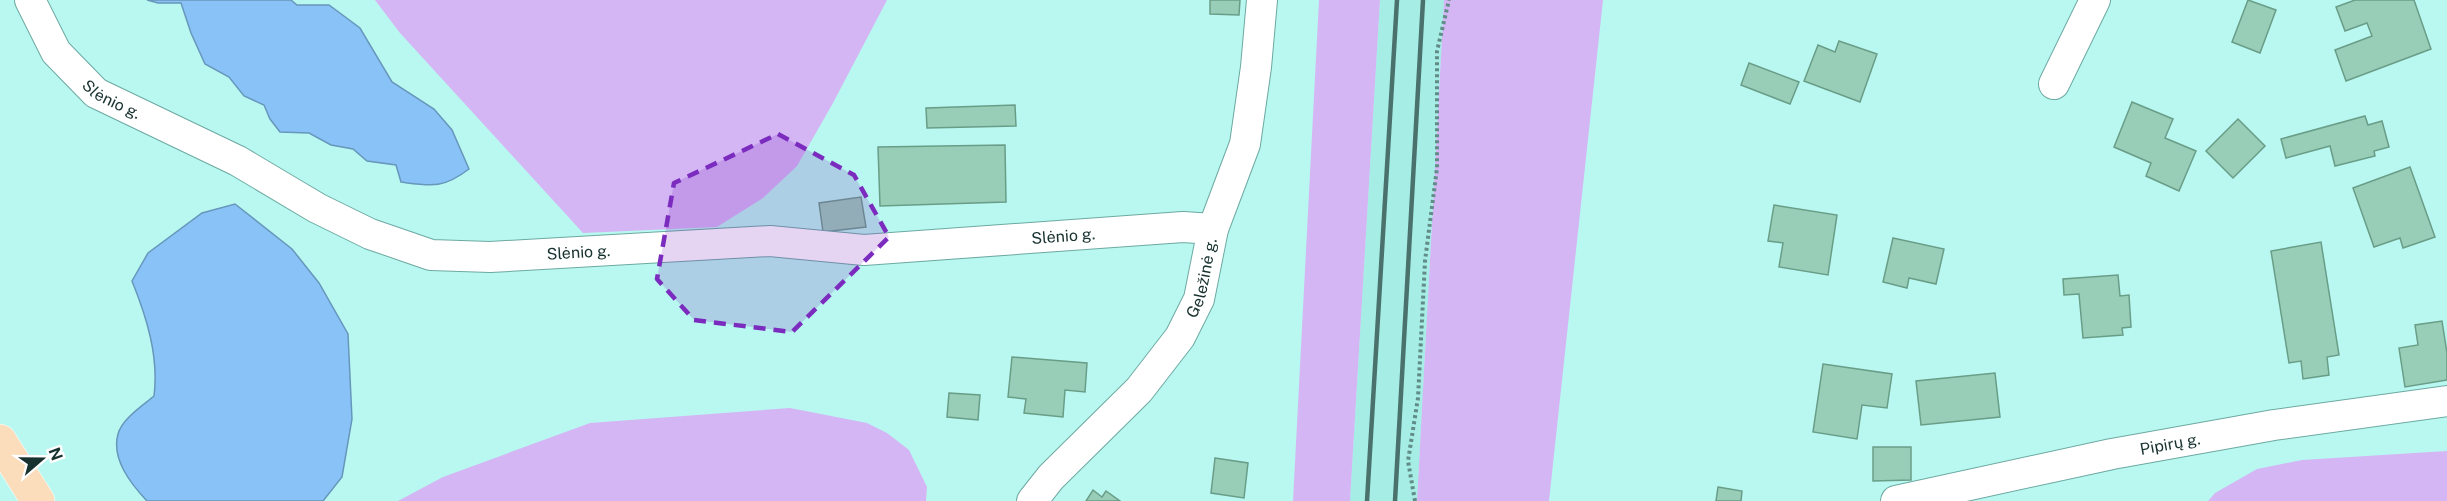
<svg xmlns="http://www.w3.org/2000/svg" width="2447" height="501" font-family="'Public Sans',sans-serif">
<style>
.built{fill:#a5ede5}
.green{fill:#d4b6f4}
.water{fill:#89c2f7;stroke:#6797bb;stroke-width:1.5}
.building{fill:#98cdb7;stroke:#699d88;stroke-width:1.5}
.lines{fill:none;stroke-linecap:round;stroke-linejoin:round}
.minor-casing{stroke:#6ca9a2;stroke-width:32}
.primary-casing{stroke:#fff;stroke-width:34}
.path{stroke:#618c87;stroke-width:4;stroke-dasharray:3 3;stroke-linecap:butt}
.minor{stroke:#fff;stroke-width:30}
.primary{stroke:#fbdcbb;stroke-width:33}
.rail{stroke:#4b716c;stroke-width:4.5}
.marked{fill:#7b2cbf;fill-opacity:0.2;stroke:#7b2cbf;stroke-width:4.5;stroke-dasharray:12 8;stroke-linejoin:round}
.labels{text-anchor:middle;dominant-baseline:central;stroke-width:4.5;stroke-linejoin:round;paint-order:stroke}
.street-label{font-size:16px;fill:#18322f;stroke:#fff}
</style>
<rect width="100%" height="100%" fill="#b9f8f0"/>
<polygon class="built" points="1380,0 1444,0 1417,501 1350,501"/>
<g class="green">
<polygon points="375,0 887,0 833,103 797,166 763,198 717,227 583,233 400,33"/>
<polygon points="1319,0 1380,0 1350,501 1293,501"/>
<polygon points="1444,0 1603,0 1549,501 1417,501"/>
<polygon points="790,408 867,423 887,433 909,450 927,487 926,501 398,501 443,477 590,423"/>
<polygon points="2447,451 2447,501 2208,501 2215,493 2257,469 2302,460"/>
</g>
<g class="water">
<path d="M147,0H291L297,5H329L360,28L392,82L434,109L452,130L469,169C443,189 431,186 401,182L396,165L367,161L353,149L331,145L309,133L280,132L270,119L264,105L244,96L229,77L205,64L191,33L181,3H158Z"/>
<path d="M235,204L292,249L319,283L348,334L352,419L342,477L323,501H147C131,484 111,459 118,434C122,419 142,406 154,396C159,357 147,318 132,281L148,253L202,213Z"/>
</g>
<g class="building">
<polygon points="1210,0 1240,0 1239,15 1210,14"/>
<polygon points="2248,0 2276,10 2260,53 2232,42"/>
<polygon points="2355,0 2414,0 2431,49 2346,81 2335,50 2372,36 2367,23 2345,31 2336,7"/>
<polygon points="1839,41 1877,54 1860,102 1804,81 1818,45 1835,52"/>
<polygon points="1749,63 1799,82 1790,104 1741,85"/>
<polygon points="2132,102 2173,119 2165,138 2196,151 2179,191 2146,176 2151,163 2114,147"/>
<polygon points="1015,105 1016,126 927,128 926,108"/>
<polygon points="2365,116 2368,125 2382,121 2389,147 2374,151 2375,156 2335,166 2330,146 2286,158 2281,139"/>
<polygon points="2238,119 2265,146 2233,178 2206,151"/>
<polygon points="1005,145 1006,202 880,206 878,147"/>
<polygon points="2410,167 2435,237 2403,248 2400,238 2374,247 2353,188"/>
<polygon points="861,197 866,227 823,232 819,203"/>
<polygon points="1774,205 1837,215 1828,275 1779,267 1783,243 1768,241"/>
<polygon points="1893,238 1944,249 1936,284 1909,278 1907,288 1883,282"/>
<polygon points="2321,242 2339,355 2327,357 2329,375 2303,379 2301,361 2289,363 2271,251"/>
<polygon points="2118,275 2120,296 2129,295 2131,327 2122,328 2123,335 2083,338 2079,294 2064,295 2063,279"/>
<polygon points="2442,321 2447,353 2447,380 2405,387 2399,348 2418,345 2415,325"/>
<polygon points="1012,357 1087,363 1085,392 1065,390 1063,417 1024,413 1026,399 1008,397"/>
<polygon points="1823,364 1892,374 1887,408 1862,405 1857,439 1813,432"/>
<polygon points="1995,373 2000,417 1921,425 1916,381"/>
<polygon points="949,393 980,395 978,420 947,417"/>
<polygon points="1873,447 1911,447 1911,480 1873,481"/>
<polygon points="1215,458 1248,463 1244,498 1211,493"/>
<polygon points="1718,487 1742,491 1741,501 1716,501"/>
<polygon points="1093,490 1102,497 1106,491 1120,501 1086,501"/>
</g>
<g class="lines">
<defs>
<g id="minor">
<path id="s1" d="M30,0L56,52L96,93L238,161L317,208L370,234L431,255L490,257L770,241L864,250L1183,227L1213,229"/>
<polyline points="2054,84 2095,0"/>
<path id="s2" d="M1032,501L1051,477L1139,390L1180,337L1199,299L1213,229L1245,144L1256,67L1262,0"/>
<path id="s3" d="M1896,501L2112,454L2274,425L2447,401"/>
</g>
<polyline id="primary" points="0,441 38,501"/>
</defs>
<use href="#minor" class="minor-casing"/>
<use href="#primary" class="primary-casing"/>
<polyline class="path" points="1415,501 1408,461 1418,398 1425,261 1437,168 1437,51 1449,0"/>
<use href="#minor" class="minor"/>
<use href="#primary" class="primary"/>
<g class="rail">
<polyline points="1367,501 1397,0"/>
<polyline points="1395,501 1423,0"/>
</g>
</g>
<path class="marked" d="M778,134L854,175L889,237L792,332L694,320L657,279L674,183Z"/>
<g class="labels">
<g class="street-label">
<text stroke="none"><textPath href="#s1" startOffset="132">Slėnio g.</textPath></text>
<text stroke="none"><textPath href="#s1" startOffset="1122">Slėnio g.</textPath></text>
<text stroke="none"><textPath href="#s1" startOffset="636">Slėnio g.</textPath></text>
<text stroke="none"><textPath href="#s2" startOffset="285">Geležinė g.</textPath></text>
<text stroke="none"><textPath href="#s3" startOffset="280">Pipirų g.</textPath></text>
</g>
</g>
<g transform="translate(42 459) rotate(70)" stroke="#ffffff" stroke-width="4.5" paint-order="stroke">
<path d="M0-4.5L10 22L0 15L-10 22Z" fill="#18322f"/>
<text y="-9" font-size="16" font-weight="bold" text-anchor="middle" fill="#18322f">N</text>
</g>
</svg>
